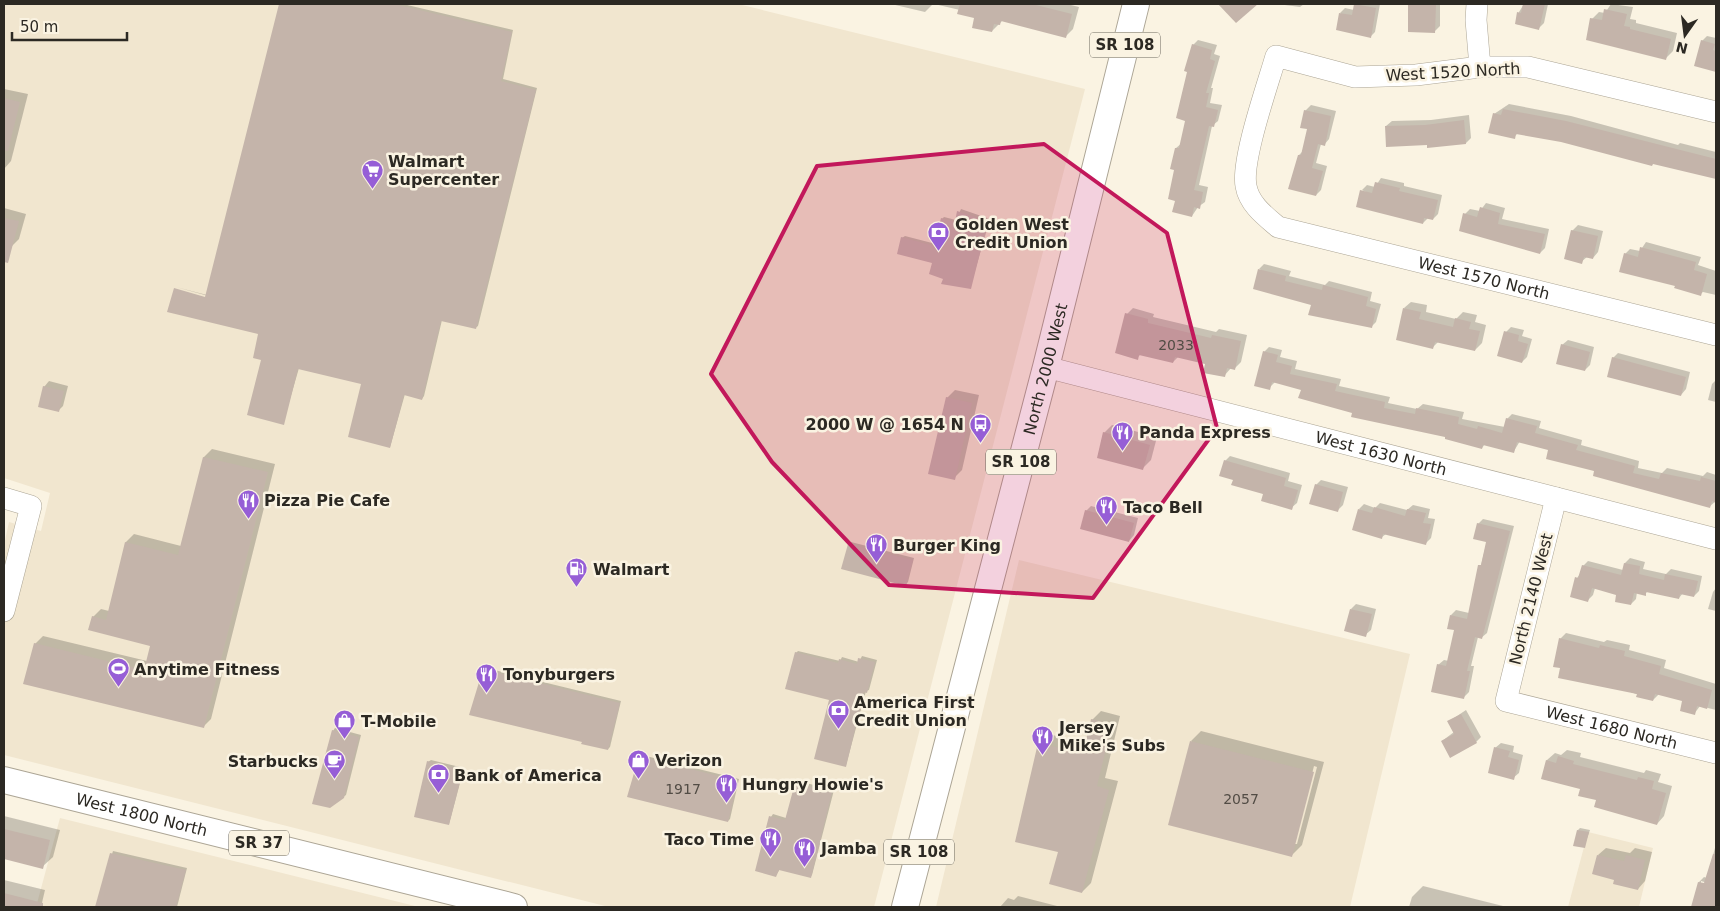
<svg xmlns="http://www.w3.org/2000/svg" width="1720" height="911" font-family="'DejaVu Sans',sans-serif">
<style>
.built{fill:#f1e6cf}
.shadow{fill:#0003;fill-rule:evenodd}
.building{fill:#c4b4aa}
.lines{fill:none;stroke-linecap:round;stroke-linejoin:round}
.minor-casing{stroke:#aca595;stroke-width:22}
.major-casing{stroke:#aca595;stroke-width:28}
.minor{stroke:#fff;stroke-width:21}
.major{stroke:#fff;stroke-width:26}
.marked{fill:#c2185b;fill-opacity:0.2;stroke:#c2185b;stroke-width:4;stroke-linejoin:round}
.labels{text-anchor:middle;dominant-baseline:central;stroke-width:5;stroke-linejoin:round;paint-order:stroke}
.number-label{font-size:14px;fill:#524c45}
.shield{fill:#faf3e2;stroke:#6a665c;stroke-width:1}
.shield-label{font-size:15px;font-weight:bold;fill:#2c2923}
.street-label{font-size:16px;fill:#2c2923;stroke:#faf3e2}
.poi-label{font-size:16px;font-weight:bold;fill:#2c2923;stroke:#faf3e2;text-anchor:start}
</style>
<rect width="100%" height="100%" fill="#faf3e2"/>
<g class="built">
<polygon points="4,4 738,4 1085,89 874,907 609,907 4,755 4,545 9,522 41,531 50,493 4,478"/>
<polygon points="1019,560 1410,654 1350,907 936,907"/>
<polygon points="60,818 419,907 36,907"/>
<polygon points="1588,832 1653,848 1639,907 1568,907"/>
</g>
<g class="shadow">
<polygon points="281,4 403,4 513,30 503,79 537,88 478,326 475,328 442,320 424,396 422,399 405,394 390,447 363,383 299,368 283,423 262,359 260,333 211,299 212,297 176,287 207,295"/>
<polygon points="891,4 933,4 925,12"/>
<polygon points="934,4 1067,4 1079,7 1073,29 1066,36 1003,20 992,31 976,17 960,10"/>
<polygon points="1277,4 1304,4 1300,7"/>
<polygon points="1356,4 1380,4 1375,32 1370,37 1340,13 1345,8 1354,10"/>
<polygon points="1409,4 1440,4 1440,26 1435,31 1409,31"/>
<polygon points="1524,4 1548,4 1544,23 1539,28 1516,24 1519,12"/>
<polygon points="1611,4 1633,7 1630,19 1636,20 1636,23 1677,33 1673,51 1666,58 1592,19 1599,12 1605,13"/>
<polygon points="1707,36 1716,38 1716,71 1696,65 1702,41"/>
<polygon points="1198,40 1217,45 1214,54 1220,56 1211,88 1213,88 1210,103 1222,105 1218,121 1212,126 1199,185 1208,187 1205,202 1198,207 1192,216 1176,200 1176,148 1182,143 1187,120 1193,45"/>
<polygon points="4,89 28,94 11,161 4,169"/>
<polygon points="1509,104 1571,116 1678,145 1680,143 1716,152 1716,178 1562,141 1518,133 1514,137 1494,114"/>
<polygon points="1311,105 1336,111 1329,139 1324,145 1321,144 1316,163 1327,166 1321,190 1316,195 1299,155 1304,150 1308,128 1305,111"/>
<polygon points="1469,115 1471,138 1466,143 1428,146 1428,144 1386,126 1392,121 1431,120"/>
<polygon points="1381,178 1404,183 1404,186 1442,195 1438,214 1433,219 1428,218 1423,223 1362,190 1367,185 1375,187"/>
<polygon points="1486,203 1505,208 1502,219 1549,229 1545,248 1540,253 1465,214 1470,209 1480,211"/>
<polygon points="4,208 26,214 19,239 11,247 4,246"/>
<polygon points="961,209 990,219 970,288 944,278 933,262 902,238 905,236 936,244 942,219 944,217 956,220"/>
<polygon points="1578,225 1603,231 1598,252 1593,258 1587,257 1581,262 1572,231"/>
<polygon points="1646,242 1701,257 1698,265 1716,271 1716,295 1703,292 1700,294 1676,285 1625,254 1630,249 1640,251"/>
<polygon points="1264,264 1291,271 1289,276 1325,285 1329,281 1372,292 1370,301 1381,304 1376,322 1371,327 1259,269"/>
<polygon points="1411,302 1427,305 1426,312 1456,319 1463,312 1477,315 1475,322 1486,325 1482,343 1475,350 1439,341 1433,347 1404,308"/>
<polygon points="1133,308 1154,314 1153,317 1216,332 1219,329 1247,335 1241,362 1235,368 1231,368 1224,376 1207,363 1179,356 1173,362 1141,354 1137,358 1127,314"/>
<polygon points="1511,327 1524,330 1522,336 1532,339 1527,357 1522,362 1506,332"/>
<polygon points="1568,340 1594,347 1590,365 1585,370 1562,345"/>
<polygon points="1269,347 1282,350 1280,357 1297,361 1295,369 1341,379 1339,386 1390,397 1388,403 1417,409 1423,404 1464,412 1462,419 1505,427 1507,419 1512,414 1541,421 1539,428 1582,440 1581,445 1639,461 1638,468 1662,473 1667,468 1703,476 1707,472 1716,475 1716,501 1709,507 1595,471 1550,449 1520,441 1514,451 1485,444 1482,448 1447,436 1353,412 1302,389 1275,382 1269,388 1264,352"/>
<polygon points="1618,353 1690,372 1686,389 1681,395 1613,358"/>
<polygon points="1716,380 1716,402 1708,400 1712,384"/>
<polygon points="49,381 68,386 63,406 58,411 44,387"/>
<polygon points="955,390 979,395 962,470 954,478 947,398"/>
<polygon points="1112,425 1157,437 1151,460 1143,468 1104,433"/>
<polygon points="212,449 275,464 211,719 203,727 35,644 43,636 147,661 151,645 93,617 101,609 109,611 126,542 134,534 181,546 204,457"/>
<polygon points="1230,456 1290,473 1288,481 1302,485 1297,503 1291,508 1234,479 1225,461"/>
<polygon points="1321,480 1348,487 1343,505 1338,510 1316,485"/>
<polygon points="1380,503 1407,510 1413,505 1430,509 1428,518 1435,519 1431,538 1426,543 1386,534 1382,537 1359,509 1364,504 1375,508"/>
<polygon points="1091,506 1138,518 1134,535 1129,541 1086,511"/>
<polygon points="1483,519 1514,526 1487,633 1481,638 1478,637 1471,666 1474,666 1469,692 1464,697 1438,665 1444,660 1449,661 1456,630 1451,615 1456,610 1469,613 1487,541 1478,524"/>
<polygon points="851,542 914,558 908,582 906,584 843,568"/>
<polygon points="1630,558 1645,562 1643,569 1666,574 1671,569 1702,576 1699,591 1694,596 1683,593 1679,598 1648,591 1645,594 1637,592 1636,599 1631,604 1618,594 1595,588 1593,595 1588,600 1577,578 1581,573 1583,566 1588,561 1623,570 1625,563"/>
<polygon points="1716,588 1716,611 1708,609 1713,592"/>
<polygon points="1356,604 1376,609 1371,630 1365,635 1351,609"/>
<polygon points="1566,633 1604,642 1607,640 1630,645 1629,650 1666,660 1664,668 1716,684 1716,710 1700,706 1694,714 1684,700 1659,694 1653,700 1561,667 1560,639"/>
<polygon points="798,651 840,661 842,657 859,662 862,656 877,660 869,690 866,691 846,765 830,699 796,653"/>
<polygon points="486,668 621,701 610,747 608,749 583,741 484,670"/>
<polygon points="1466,710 1481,737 1476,742 1442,741 1454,732 1448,722"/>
<polygon points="1101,711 1120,716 1105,778 1118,781 1091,883 1082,892 1059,851 1016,841 1039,743 1048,734 1087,743 1092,720"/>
<polygon points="335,728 361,735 346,795 343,797 333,731"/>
<path d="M1201,731L1324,762L1302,845L1292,855L1191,741ZM1314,766L1317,767L1297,844H1294Z"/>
<polygon points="1501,743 1514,746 1513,752 1523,755 1519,773 1513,778 1495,748"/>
<polygon points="1567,750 1581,753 1580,757 1644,773 1646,770 1661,774 1658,782 1672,786 1664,816 1657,824 1597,799 1581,788 1543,779 1547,760 1555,753 1561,755"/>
<polygon points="642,755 739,779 730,819 728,821 640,757"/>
<polygon points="431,760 464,768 449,824 428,762"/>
<polygon points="798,781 834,790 812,875 810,877 780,869 776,875 771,817 773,814 786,818"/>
<polygon points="4,816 60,830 53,857 42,867 4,858"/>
<polygon points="1580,828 1590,830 1584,847 1578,830"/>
<path d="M1716,844V907H1693L1699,882L1704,877L1707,878ZM1701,881L1711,884H1701Z"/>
<polygon points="1606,848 1630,853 1635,848 1652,852 1645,881 1638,889 1616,879 1598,855"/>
<polygon points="113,851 187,868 177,907 96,907"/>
<polygon points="4,880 45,890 41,907 4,907"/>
<polygon points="1423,886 1503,906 1503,907 1409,907 1412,897"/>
<polygon points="1018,896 1061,907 1000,907 1008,898 1014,900"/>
</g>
<g class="building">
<polygon points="279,4 394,4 512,32 501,81 536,90 476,329 441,321 422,400 404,395 390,448 348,437 361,384 298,369 284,425 247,415 261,360 253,358 258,334 167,312 174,288 205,297"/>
<polygon points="960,4 1032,4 1072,14 1066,38 1001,21 1000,25 994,24 992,32 972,28 974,18 957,14"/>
<polygon points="1218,4 1258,4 1236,23"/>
<polygon points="1354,4 1376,8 1371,38 1336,30 1339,13 1352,15"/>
<polygon points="1408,4 1436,4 1435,33 1408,32"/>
<polygon points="1523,4 1545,4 1539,30 1515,24 1517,12 1521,13"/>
<polygon points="1604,9 1627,14 1624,26 1630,27 1630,29 1671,39 1666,60 1586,40 1590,18 1602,20"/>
<polygon points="1701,40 1715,44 1713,50 1716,51 1716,72 1694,66"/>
<polygon points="1192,44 1212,50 1210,59 1215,61 1206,93 1209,93 1206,107 1218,110 1214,127 1209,126 1194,190 1203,192 1200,209 1194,207 1192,217 1172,212 1175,201 1168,199 1174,170 1170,169 1175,148 1179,148 1185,121 1176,118 1187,72 1184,71"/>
<polygon points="4,98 20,102 8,151 4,151"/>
<polygon points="1503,109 1566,121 1716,159 1716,179 1653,164 1652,166 1561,142 1516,134 1515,139 1488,133 1493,113 1501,115"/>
<polygon points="1304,110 1331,116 1325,146 1318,144 1312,168 1323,171 1316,196 1288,189 1298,155 1301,155 1307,129 1300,128"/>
<polygon points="1464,120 1466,144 1427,148 1427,145 1386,147 1385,126 1425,125"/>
<polygon points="1375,182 1400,188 1399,191 1438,200 1433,220 1424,218 1423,224 1356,207 1360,190 1372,193"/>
<polygon points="1480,207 1500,213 1498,224 1545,234 1540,254 1459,231 1463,213 1477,217"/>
<polygon points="957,211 988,221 971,289 941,284 943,279 929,274 932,263 897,254 901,237 934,246 941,218 955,222"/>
<polygon points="4,218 19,221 8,263 4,262"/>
<polygon points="1571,230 1598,236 1593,259 1584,257 1582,264 1564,259"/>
<polygon points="1640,247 1696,262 1694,270 1707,274 1701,296 1674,288 1675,286 1619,272 1624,253 1638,257"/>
<polygon points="1258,269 1286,276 1285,281 1322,290 1323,285 1368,297 1366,306 1376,309 1372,328 1308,315 1311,305 1253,289"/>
<polygon points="1403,308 1421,312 1419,319 1453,327 1455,318 1471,322 1469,329 1480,331 1475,351 1435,342 1433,349 1396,340"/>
<polygon points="1125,313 1148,319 1148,323 1211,338 1212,335 1241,341 1235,370 1227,368 1225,377 1203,373 1205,364 1175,357 1173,363 1139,355 1138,360 1115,353"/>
<polygon points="1504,331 1519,335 1518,341 1528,344 1522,363 1497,356"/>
<polygon points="1561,344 1590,352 1585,371 1556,364"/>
<polygon points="1263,351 1278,355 1276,362 1292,366 1290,374 1337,384 1335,391 1385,402 1384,408 1415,414 1416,408 1459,417 1458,424 1477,429 1478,426 1502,433 1506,418 1537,426 1535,433 1578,445 1576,450 1635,466 1633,473 1659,479 1661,473 1700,481 1701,477 1716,481 1716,503 1712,501 1710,508 1593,476 1594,471 1546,459 1548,450 1517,442 1514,453 1483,445 1482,449 1445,439 1445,437 1351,417 1352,413 1298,398 1301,390 1272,382 1270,390 1254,386"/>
<polygon points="1612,357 1686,377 1681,396 1607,377"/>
<polygon points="43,386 64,391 59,412 38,407"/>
<polygon points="946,397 972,403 955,480 928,474"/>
<polygon points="1103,432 1150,445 1143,470 1097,458"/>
<polygon points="203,457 268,472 204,728 23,684 34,643 144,670 150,646 88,630 92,616 106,620 125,542 178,555"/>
<polygon points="1224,460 1286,478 1284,486 1298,490 1292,510 1261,501 1263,494 1231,485 1233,480 1219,476"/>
<polygon points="1315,484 1343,492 1338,512 1309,504"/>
<polygon points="1374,507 1405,516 1407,509 1426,513 1423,523 1431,524 1426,545 1383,534 1382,539 1352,530 1358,509 1372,513"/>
<polygon points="1085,510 1134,523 1129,542 1080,529"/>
<polygon points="1477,523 1510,531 1482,639 1475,637 1467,671 1470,671 1464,699 1431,692 1437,664 1446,666 1454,630 1447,629 1450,615 1467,619 1478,565 1481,565 1486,542 1473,539"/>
<polygon points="848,544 913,560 906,586 841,569"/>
<polygon points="1624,563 1640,566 1639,574 1664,580 1665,574 1698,581 1694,597 1680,594 1679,599 1646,592 1646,596 1634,593 1631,605 1615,602 1616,595 1592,588 1588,602 1570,597 1575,577 1578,578 1582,565 1621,575"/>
<polygon points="1350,609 1372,614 1366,637 1344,631"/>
<polygon points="1559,638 1599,648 1600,645 1625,651 1624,656 1661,666 1659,674 1712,690 1707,709 1697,706 1695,715 1680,711 1682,701 1655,694 1653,701 1636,697 1637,694 1558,678 1560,668 1553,667"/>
<polygon points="795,652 838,663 839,659 857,664 858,658 875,662 867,693 864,692 846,767 814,759 829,700 785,689"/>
<polygon points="483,669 620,703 608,750 581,744 582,742 469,715"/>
<polygon points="1461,714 1477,743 1450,758 1441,741 1454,734 1447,721"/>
<polygon points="1091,719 1112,724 1097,786 1109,790 1082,893 1049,884 1058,852 1015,842 1038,743 1083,753"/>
<polygon points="332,730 359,737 344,798 330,808 312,804"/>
<polygon points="1190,741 1314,772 1292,857 1168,825"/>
<polygon points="1494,747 1510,751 1508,757 1519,760 1514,780 1488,773"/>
<polygon points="639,756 738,781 728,822 627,797"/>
<polygon points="1558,756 1574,761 1573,764 1637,780 1638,777 1654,781 1652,789 1666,793 1657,825 1594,807 1596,800 1578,796 1580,789 1541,779 1546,760 1556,763"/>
<polygon points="427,761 463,770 449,825 414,817"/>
<polygon points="795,783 832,792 811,878 779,870 776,877 755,871 769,816 785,820"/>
<polygon points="4,829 50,840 43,869 4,859"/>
<polygon points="1577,830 1589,832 1585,848 1573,846"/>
<polygon points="110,853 186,870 176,907 95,907"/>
<polygon points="1713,854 1716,854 1716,907 1691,907 1698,882 1704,883"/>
<polygon points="1597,855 1624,861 1626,855 1645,860 1638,890 1613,884 1614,880 1592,874"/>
<polygon points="4,893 43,903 43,907 4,907"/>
</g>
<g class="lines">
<defs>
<g id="minor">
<polyline points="1477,4 1476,20 1480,67"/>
<path id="s1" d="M1716,112L1528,67H1480L1416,75L1355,77L1276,56C1268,84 1241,160 1246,186C1249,204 1265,216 1278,227L1716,335"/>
<path id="s2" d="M1046,367L1716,539"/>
<polyline points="4,498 31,506 4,611"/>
<path id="s3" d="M1556,498L1506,701L1716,753"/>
</g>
<g id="major">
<path id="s4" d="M4,780L514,907"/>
<path id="s5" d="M905,907L1046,367L1136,4"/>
</g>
</defs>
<use href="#minor" class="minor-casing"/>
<use href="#major" class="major-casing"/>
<use href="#minor" class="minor"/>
<use href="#major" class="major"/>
</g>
<path class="marked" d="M1044,144L1167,233L1217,428L1093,598L889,585L772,462L711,374L817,166Z"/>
<defs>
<symbol id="supermarket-pin" viewBox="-11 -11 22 30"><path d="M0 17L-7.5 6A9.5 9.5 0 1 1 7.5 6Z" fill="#965ed6" stroke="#faf3e2"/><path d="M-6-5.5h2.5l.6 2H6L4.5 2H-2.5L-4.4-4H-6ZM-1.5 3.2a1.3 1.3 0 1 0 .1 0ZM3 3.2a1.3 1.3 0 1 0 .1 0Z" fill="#fff"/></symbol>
<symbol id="bank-pin" viewBox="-11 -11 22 30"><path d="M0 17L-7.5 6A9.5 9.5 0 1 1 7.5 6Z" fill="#965ed6" stroke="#faf3e2"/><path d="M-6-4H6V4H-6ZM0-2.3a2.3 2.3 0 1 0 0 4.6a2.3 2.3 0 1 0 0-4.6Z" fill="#fff"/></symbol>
<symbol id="bus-pin" viewBox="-11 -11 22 30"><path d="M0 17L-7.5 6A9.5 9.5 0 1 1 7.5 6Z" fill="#965ed6" stroke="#faf3e2"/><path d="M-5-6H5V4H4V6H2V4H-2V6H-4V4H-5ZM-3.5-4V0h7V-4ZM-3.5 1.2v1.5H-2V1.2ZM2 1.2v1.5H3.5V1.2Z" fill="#fff"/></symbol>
<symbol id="restaurant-pin" viewBox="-11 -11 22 30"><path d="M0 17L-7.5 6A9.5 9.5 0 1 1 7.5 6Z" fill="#965ed6" stroke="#faf3e2"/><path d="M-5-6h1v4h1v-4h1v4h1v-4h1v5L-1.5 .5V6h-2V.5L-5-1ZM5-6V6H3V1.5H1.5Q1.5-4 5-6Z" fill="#fff"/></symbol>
<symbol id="fuel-pin" viewBox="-11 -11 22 30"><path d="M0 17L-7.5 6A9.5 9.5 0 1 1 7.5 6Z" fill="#965ed6" stroke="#faf3e2"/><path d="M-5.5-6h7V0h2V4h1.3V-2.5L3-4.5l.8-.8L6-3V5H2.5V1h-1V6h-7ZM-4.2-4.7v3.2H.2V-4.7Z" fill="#fff"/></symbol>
<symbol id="stadium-pin" viewBox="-11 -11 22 30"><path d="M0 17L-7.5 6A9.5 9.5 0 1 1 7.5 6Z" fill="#965ed6" stroke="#faf3e2"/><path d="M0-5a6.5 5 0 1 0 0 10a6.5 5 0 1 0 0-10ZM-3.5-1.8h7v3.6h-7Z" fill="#fff"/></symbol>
<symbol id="shop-pin" viewBox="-11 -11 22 30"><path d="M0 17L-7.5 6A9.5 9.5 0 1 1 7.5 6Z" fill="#965ed6" stroke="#faf3e2"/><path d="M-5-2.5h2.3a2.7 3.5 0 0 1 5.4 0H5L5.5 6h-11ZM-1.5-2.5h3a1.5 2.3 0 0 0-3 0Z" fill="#fff"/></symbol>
<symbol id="cafe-pin" viewBox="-11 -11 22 30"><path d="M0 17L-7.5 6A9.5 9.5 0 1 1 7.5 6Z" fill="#965ed6" stroke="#faf3e2"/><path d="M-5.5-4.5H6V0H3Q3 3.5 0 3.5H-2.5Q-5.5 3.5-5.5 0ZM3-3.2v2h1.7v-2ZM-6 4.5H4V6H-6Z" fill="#fff"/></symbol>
</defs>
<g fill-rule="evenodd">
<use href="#supermarket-pin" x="360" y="158" width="25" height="34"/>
<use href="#bank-pin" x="926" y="220" width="25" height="34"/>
<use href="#bus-pin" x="968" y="412" width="25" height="34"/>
<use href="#restaurant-pin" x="1110" y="420" width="25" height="34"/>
<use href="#restaurant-pin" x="236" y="488" width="25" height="34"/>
<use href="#restaurant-pin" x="1094" y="494" width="25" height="34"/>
<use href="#restaurant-pin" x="864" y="532" width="25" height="34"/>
<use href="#fuel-pin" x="564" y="556" width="25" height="34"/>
<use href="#stadium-pin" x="106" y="656" width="25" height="34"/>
<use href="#restaurant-pin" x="474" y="662" width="25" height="34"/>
<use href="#bank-pin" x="826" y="698" width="25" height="34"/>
<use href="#shop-pin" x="332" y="708" width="25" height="34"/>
<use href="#restaurant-pin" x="1030" y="724" width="25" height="34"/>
<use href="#shop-pin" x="626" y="748" width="25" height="34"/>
<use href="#cafe-pin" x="322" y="748" width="25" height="34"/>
<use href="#bank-pin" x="426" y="762" width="25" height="34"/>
<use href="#restaurant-pin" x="714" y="772" width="25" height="34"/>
<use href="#restaurant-pin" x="758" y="826" width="25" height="34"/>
<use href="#restaurant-pin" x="792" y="836" width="25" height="34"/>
</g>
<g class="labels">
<g class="number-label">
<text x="1176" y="345">2033</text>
<text x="683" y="789">1917</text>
<text x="1241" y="799">2057</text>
</g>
<g class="shield">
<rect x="1090" y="32.5" width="70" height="25" rx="4"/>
<rect x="986" y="449.5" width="70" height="25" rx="4"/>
<rect x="229" y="830.5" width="60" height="25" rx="4"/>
<rect x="884" y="839.5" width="70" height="25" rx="4"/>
</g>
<g class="shield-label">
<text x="1125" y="45">SR 108</text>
<text x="1021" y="462">SR 108</text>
<text x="259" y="843">SR 37</text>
<text x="919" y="852">SR 108</text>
</g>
<g class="street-label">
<text transform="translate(1453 72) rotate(-3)">West 1520 North</text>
<text stroke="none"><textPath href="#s1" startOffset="848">West 1570 North</textPath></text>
<text stroke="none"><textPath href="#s5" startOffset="556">North 2000 West</textPath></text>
<text stroke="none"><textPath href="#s2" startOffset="346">West 1630 North</textPath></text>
<text transform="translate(1531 599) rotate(-76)">North 2140 West</text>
<text stroke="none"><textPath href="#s3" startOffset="318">West 1680 North</textPath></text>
<text stroke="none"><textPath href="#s4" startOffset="142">West 1800 North</textPath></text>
</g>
<g class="poi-label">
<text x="388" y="161">Walmart<tspan x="388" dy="18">Supercenter</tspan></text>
<text x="955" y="224">Golden West<tspan x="955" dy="18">Credit Union</tspan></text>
<text x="964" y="424" text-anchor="end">2000 W @ 1654 N</text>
<text x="1139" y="432">Panda Express</text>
<text x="264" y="500">Pizza Pie Cafe</text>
<text x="1123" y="507">Taco Bell</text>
<text x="893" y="545">Burger King</text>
<text x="593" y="569">Walmart</text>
<text x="134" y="669">Anytime Fitness</text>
<text x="503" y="674">Tonyburgers</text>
<text x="854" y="702">America First<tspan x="854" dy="18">Credit Union</tspan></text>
<text x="361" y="721">T-Mobile</text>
<text x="1059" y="727">Jersey<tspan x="1059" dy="18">Mike's Subs</tspan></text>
<text x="655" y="760">Verizon</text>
<text x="318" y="761" text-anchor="end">Starbucks</text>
<text x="454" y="775">Bank of America</text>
<text x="742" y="784">Hungry Howie's</text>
<text x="754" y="839" text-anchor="end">Taco Time</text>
<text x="821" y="848">Jamba</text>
</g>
</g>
<rect width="1720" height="911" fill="none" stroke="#2c2923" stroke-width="10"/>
<g transform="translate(1685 35) rotate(194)" stroke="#faf3e2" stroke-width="4" paint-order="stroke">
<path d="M0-4L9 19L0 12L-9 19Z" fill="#2c2923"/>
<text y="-8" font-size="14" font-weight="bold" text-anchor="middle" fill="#2c2923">N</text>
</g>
<path d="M12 32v8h115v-8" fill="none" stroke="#2c2923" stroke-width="2.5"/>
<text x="20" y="32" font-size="15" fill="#2c2923" stroke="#faf3e2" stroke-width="4" paint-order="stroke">50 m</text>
</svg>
